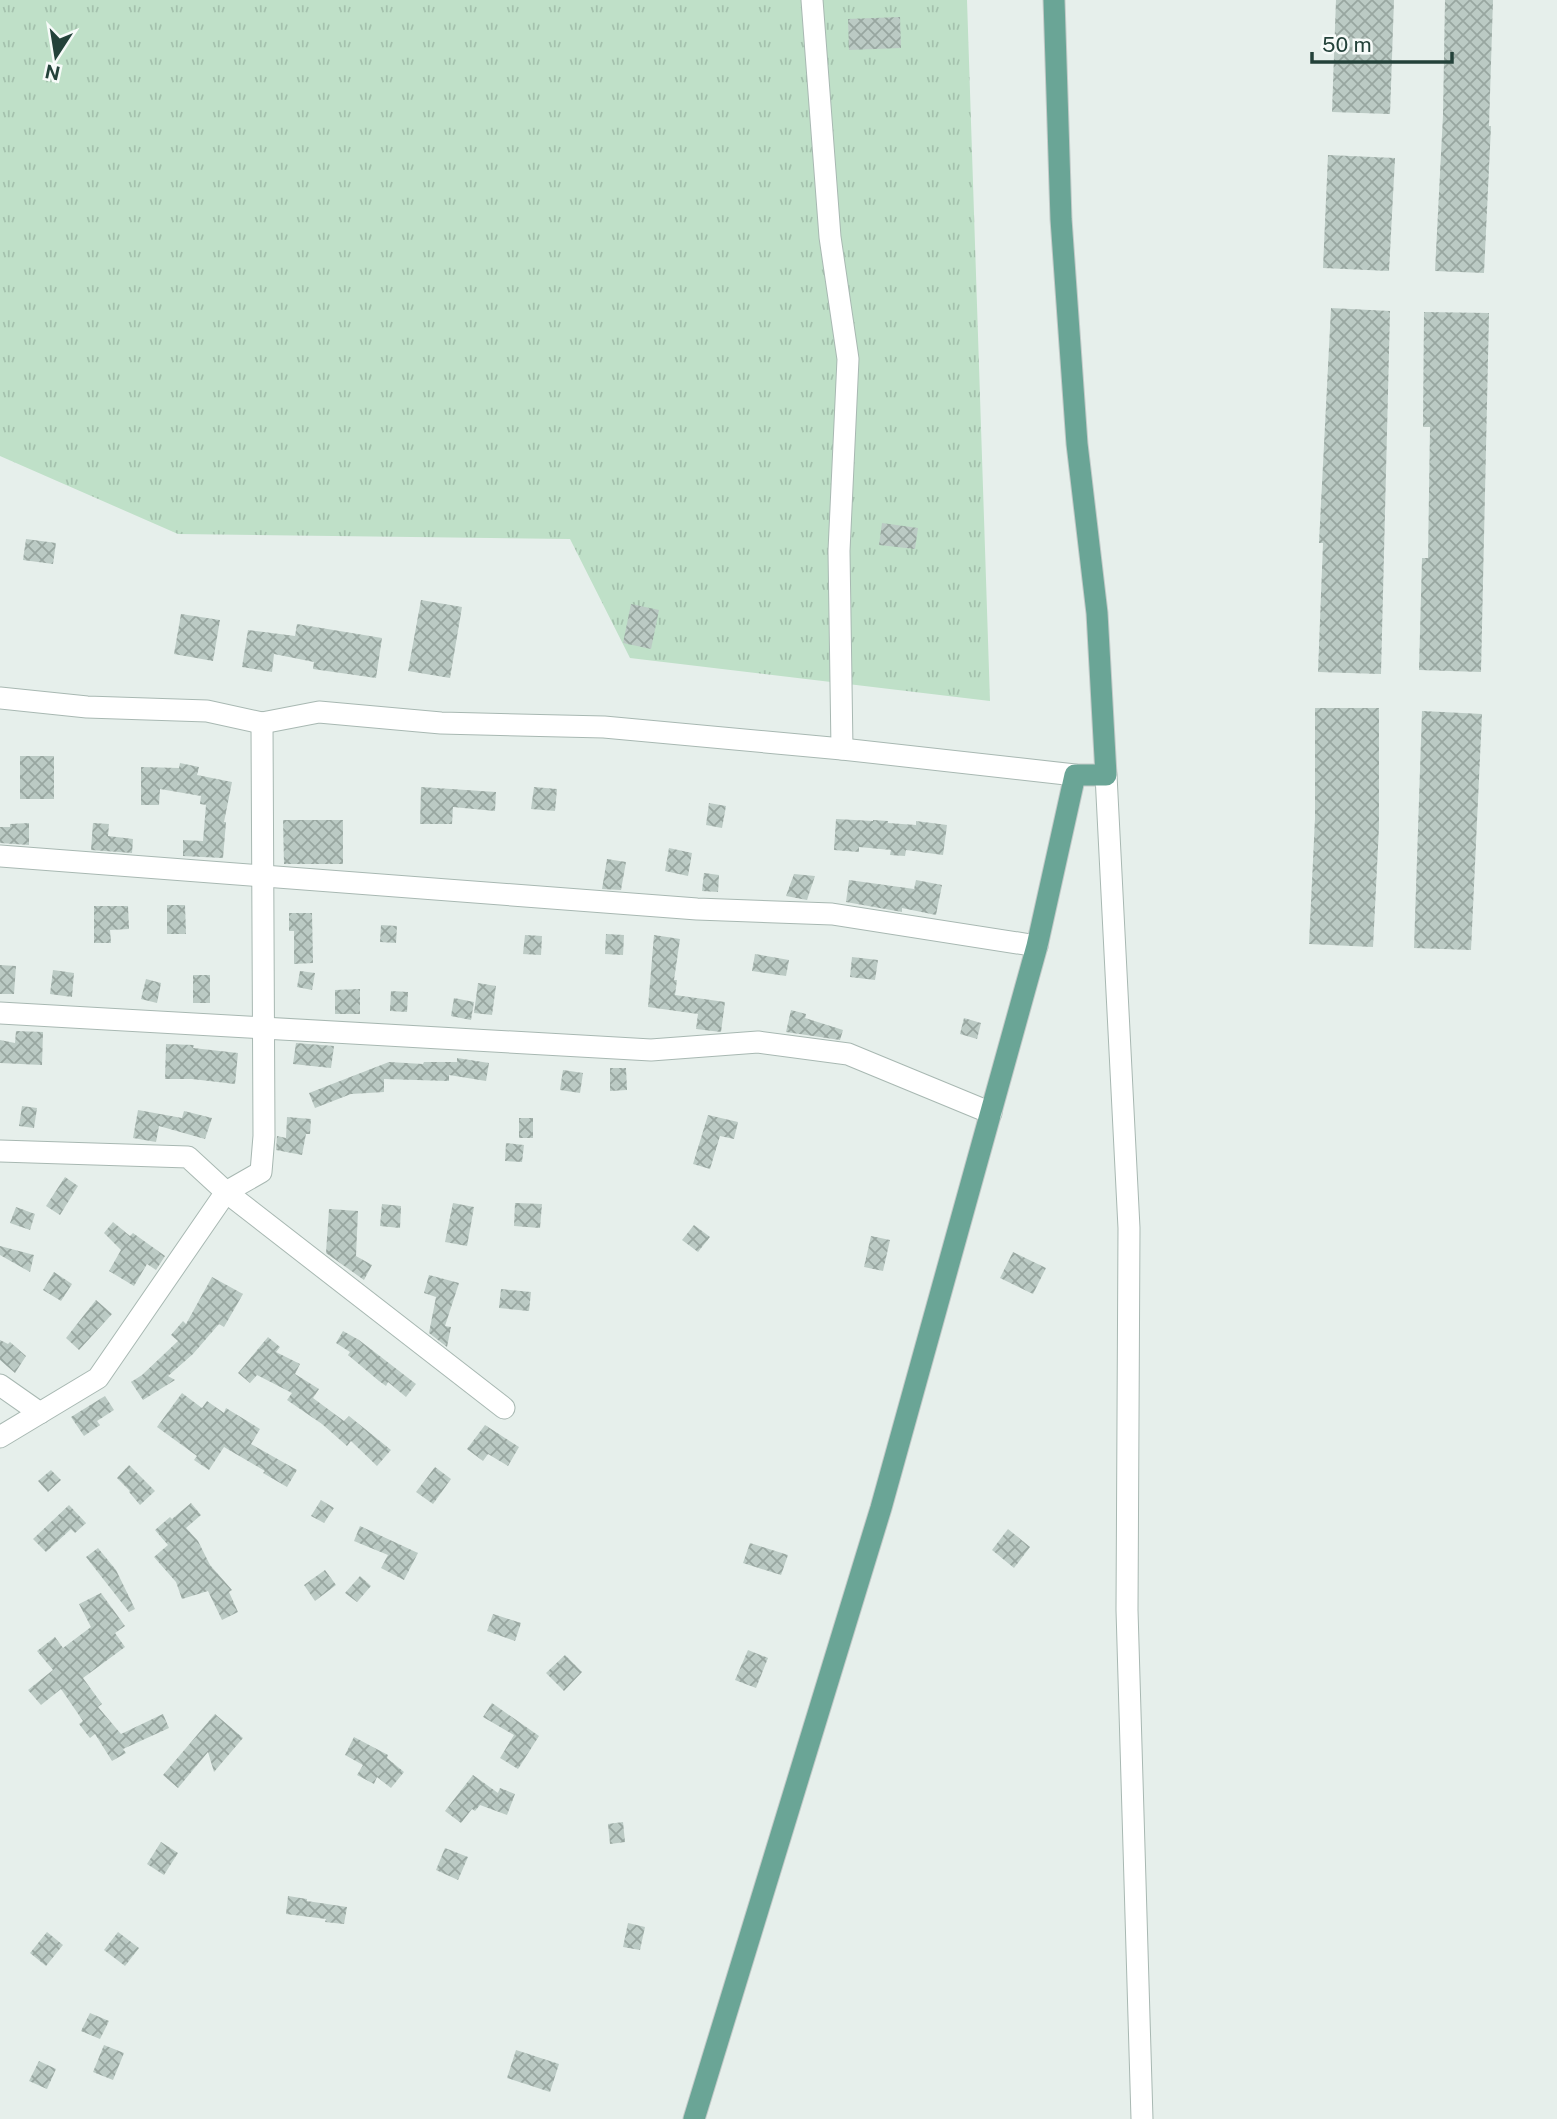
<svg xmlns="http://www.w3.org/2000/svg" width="1557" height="2119" font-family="'Public Sans',sans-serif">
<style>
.grass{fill:url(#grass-tufts)}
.building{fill:url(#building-cross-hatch)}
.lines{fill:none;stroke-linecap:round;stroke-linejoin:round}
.minor-casing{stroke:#a8b8b2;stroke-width:23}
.major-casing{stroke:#c2cac8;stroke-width:23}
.minor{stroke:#fff;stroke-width:21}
.major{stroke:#6aa596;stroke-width:21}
</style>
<defs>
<pattern id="grass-tufts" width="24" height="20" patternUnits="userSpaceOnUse" patternTransform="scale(1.75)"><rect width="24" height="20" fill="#bfe0c8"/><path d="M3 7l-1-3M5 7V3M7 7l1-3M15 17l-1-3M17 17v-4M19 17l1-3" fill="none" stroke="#a4c1ad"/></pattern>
<pattern id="building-cross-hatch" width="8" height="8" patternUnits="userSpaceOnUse" patternTransform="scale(1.75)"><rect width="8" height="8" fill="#bbcac4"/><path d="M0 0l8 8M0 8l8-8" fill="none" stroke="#98a6a0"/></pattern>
</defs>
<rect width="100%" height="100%" fill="#e6efeb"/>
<polygon class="grass" points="0,0 967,0 990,701 630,658 570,539 178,534 0,456"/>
<g class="building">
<polygon points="1336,0 1394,0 1390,114 1332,112"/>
<polygon points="1445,0 1493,0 1489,126 1491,126 1484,273 1435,271 1443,115"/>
<polygon points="900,17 901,48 849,50 848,19"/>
<polygon points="1328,155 1395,158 1389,271 1323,268"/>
<polygon points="1331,308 1390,311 1381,674 1318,672 1323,543 1319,543"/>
<polygon points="1424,312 1489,313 1481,672 1419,670 1422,558 1428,558 1430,427 1423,427"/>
<polygon points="882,523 918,528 915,549 879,545"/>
<polygon points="26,539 56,543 53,564 23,560"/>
<polygon points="421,600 462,607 450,678 408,671"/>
<polygon points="631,604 659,610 651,649 623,643"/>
<polygon points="181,614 220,620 213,661 174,654"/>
<polygon points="297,624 382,638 376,678 313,669 314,662 274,654 272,672 242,667 248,630 295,636"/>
<polygon points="1315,708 1379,708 1379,827 1373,947 1309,944 1315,819"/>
<polygon points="1422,711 1482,714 1471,950 1414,948"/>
<rect x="20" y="756" width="34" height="43"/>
<polygon points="180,763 199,767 197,775 232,782 224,822 226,822 223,858 183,856 183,840 203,841 206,805 200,804 201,796 160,789 159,805 141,805 141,767 179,768"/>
<polygon points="421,787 496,792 495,811 453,807 452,824 420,824"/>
<polygon points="534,787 557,789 555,811 531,809"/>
<polygon points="709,803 726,806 722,828 706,825"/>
<polygon points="836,819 873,821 873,820 888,821 888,823 916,825 916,821 947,825 943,855 906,850 905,856 890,855 891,850 859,847 859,852 834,850"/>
<polygon points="283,820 343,820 343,864 284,864"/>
<polygon points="29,823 29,845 0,843 0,827 10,827 10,824"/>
<polygon points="93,823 109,824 108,836 133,839 132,853 91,850"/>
<polygon points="669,848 692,853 688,876 665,871"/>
<polygon points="607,859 626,862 621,890 602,889"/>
<polygon points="704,873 719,875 718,892 702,891"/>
<polygon points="794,874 815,876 807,900 786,896"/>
<polygon points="849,880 914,889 916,880 942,885 936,915 902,908 902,912 846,902"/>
<polygon points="167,905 185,905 186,934 167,934"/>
<polygon points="94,906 128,906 129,929 110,930 111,943 94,943"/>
<polygon points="289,913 312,913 313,963 294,964 294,931 289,931"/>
<polygon points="381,925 397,926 396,943 380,942"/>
<polygon points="606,934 624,935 623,955 605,954"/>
<polygon points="525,935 542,936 541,955 523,954"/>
<polygon points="654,935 680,939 674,980 677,980 675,995 725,1002 721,1032 696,1029 698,1014 648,1007"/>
<polygon points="755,954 789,960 786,976 752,971"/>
<polygon points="852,957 878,960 875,980 850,977"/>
<polygon points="0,965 16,966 14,994 0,994"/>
<polygon points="53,970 74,973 72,997 50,994"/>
<polygon points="300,971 315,973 312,990 297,987"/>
<rect x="193" y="975" width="17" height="28"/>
<polygon points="146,979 161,983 157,1003 141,999"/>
<polygon points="478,983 496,986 492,1015 474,1013"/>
<polygon points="360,989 360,1014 335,1014 335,990"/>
<polygon points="391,991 408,992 407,1012 390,1011"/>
<polygon points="454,998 474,1002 471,1020 451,1016"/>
<polygon points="791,1010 806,1014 805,1018 843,1030 840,1040 786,1032"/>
<polygon points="964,1018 981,1023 977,1039 960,1034"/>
<polygon points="16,1031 43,1032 42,1065 0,1063 0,1040 15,1043"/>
<polygon points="296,1043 334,1046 331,1068 293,1064"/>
<polygon points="166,1044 194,1045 193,1048 238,1053 235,1084 192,1079 165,1079"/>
<polygon points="457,1058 489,1063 486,1081 449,1075 449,1081 384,1079 384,1092 351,1094 315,1108 309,1093 389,1062 423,1064 424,1062 457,1062"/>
<polygon points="610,1068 626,1068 627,1090 610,1091"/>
<polygon points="563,1070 583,1073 580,1093 560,1090"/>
<polygon points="22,1106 37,1108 34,1128 19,1126"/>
<polygon points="138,1110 182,1118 184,1111 212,1118 205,1139 159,1126 156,1142 133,1138"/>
<polygon points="708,1115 738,1122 734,1139 720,1136 710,1169 693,1164"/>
<polygon points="287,1117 311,1119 310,1134 306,1134 302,1155 276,1150 277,1136 286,1138"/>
<rect x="519" y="1118" width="14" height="20"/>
<polygon points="506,1143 524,1145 522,1162 505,1161"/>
<polygon points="65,1177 78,1186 60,1215 46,1206"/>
<polygon points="453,1203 474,1207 467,1246 445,1242"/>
<polygon points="515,1203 542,1204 540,1228 514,1226"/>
<polygon points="382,1204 401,1206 400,1228 380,1226"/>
<polygon points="16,1207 35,1214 30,1230 10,1223"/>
<polygon points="329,1209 358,1211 356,1256 372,1265 364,1280 326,1253"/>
<polygon points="113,1222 130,1236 133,1233 165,1256 156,1270 147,1264 134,1286 109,1271 121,1250 104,1233"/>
<polygon points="694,1225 710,1237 698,1252 682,1240"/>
<polygon points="871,1236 890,1240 883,1271 864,1267"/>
<polygon points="0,1246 34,1255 30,1272 0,1255"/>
<polygon points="1013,1252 1046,1268 1033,1294 1000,1278"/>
<polygon points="54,1272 72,1284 61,1301 43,1290"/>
<polygon points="429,1275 459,1283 445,1326 451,1327 447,1347 429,1333 436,1297 424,1293"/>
<polygon points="212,1277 243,1294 224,1327 219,1324 193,1354 168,1376 175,1380 143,1400 131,1382 142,1375 178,1341 171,1335 183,1321 186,1324"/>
<polygon points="501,1289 531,1292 529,1311 499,1308"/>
<polygon points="96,1300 112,1314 79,1350 66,1338"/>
<polygon points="343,1331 359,1340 416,1384 406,1397 388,1382 386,1386 379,1381 348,1355 350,1352 336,1343"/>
<polygon points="268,1337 280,1347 276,1352 300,1364 295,1374 319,1389 313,1398 344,1421 349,1416 391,1450 377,1466 351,1441 347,1446 322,1424 287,1400 292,1393 257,1375 250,1383 238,1373"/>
<polygon points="0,1340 8,1344 10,1342 26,1356 15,1373 0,1360"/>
<polygon points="182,1393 202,1408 207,1401 224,1413 226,1408 260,1429 251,1444 297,1470 287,1487 263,1473 265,1471 224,1447 209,1470 194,1460 197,1456 157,1427"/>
<polygon points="105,1396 114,1410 97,1421 100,1425 84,1436 71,1417"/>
<polygon points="485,1425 519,1447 508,1466 488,1454 483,1461 467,1449"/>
<polygon points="129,1465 155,1491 140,1505 129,1492 130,1491 117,1478"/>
<polygon points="435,1467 451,1479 433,1504 416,1492"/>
<polygon points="51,1470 61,1480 48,1492 38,1481"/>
<polygon points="321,1500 334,1508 324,1523 311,1516"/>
<polygon points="191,1503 201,1515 186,1528 198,1541 210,1565 232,1590 229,1592 238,1612 222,1620 208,1591 182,1599 176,1582 154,1557 168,1545 155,1530 170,1517 172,1519"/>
<polygon points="69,1505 86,1523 75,1533 71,1529 46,1552 33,1539"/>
<polygon points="360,1526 418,1553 404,1580 381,1568 388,1555 354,1541"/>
<polygon points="1008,1529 1030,1547 1014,1568 992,1550"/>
<polygon points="750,1543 788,1555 781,1575 743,1563"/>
<polygon points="98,1548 116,1570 135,1609 129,1612 86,1557"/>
<polygon points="325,1570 336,1585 315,1601 304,1585"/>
<polygon points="360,1576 371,1586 357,1602 345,1593"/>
<polygon points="101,1593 125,1626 115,1633 125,1647 83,1678 102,1704 98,1707 121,1734 163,1714 169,1728 123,1749 126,1753 112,1761 95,1734 90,1738 79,1724 83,1721 61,1689 41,1705 28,1690 53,1670 37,1651 55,1637 63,1648 91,1627 79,1604"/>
<polygon points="493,1614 521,1623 515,1641 487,1631"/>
<polygon points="748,1650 768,1658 756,1688 735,1680"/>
<polygon points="565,1655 582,1672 564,1691 546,1673"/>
<polygon points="492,1703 539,1736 518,1769 500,1758 514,1735 483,1717"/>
<polygon points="215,1714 243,1738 214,1772 208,1752 178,1788 163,1775"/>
<polygon points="354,1737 388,1755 387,1758 404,1772 391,1788 377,1777 374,1784 357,1775 363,1765 345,1755"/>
<polygon points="473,1775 498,1793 500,1788 515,1794 507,1815 480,1805 475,1811 472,1809 461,1823 445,1811"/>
<polygon points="623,1822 625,1842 610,1844 608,1824"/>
<polygon points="161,1842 178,1853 164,1875 147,1864"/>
<polygon points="445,1848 468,1857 458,1880 436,1870"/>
<polygon points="288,1896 307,1899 307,1901 347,1907 344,1924 325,1922 326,1919 286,1914"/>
<polygon points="628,1923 645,1927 640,1950 623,1947"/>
<polygon points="47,1932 63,1945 46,1966 30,1953"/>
<polygon points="118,1932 139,1948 125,1966 104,1950"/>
<polygon points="90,2013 109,2021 100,2039 81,2031"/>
<polygon points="104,2045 124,2053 113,2080 93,2072"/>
<polygon points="516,2050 559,2064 550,2092 507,2078"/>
<polygon points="39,2061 56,2069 47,2089 29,2081"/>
</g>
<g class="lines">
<defs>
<g id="minor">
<polyline points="812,0 830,237 848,359 839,551 842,749"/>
<polyline points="0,698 87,707 207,711 262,723 319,712 441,723 604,727 842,749 1075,775"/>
<polyline points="1106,775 1129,1228 1127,1610 1142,2119"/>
<polyline points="0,856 697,909 832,914 1037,946"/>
<polyline points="0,1013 651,1050 758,1042 848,1054 991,1113"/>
<polyline points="0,1151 188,1157 226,1192 504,1408"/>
<polyline points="0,1385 40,1413"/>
<polyline points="0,1437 98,1378 226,1192 261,1172 264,1136 262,723"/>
</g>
<polyline id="major" points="694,2119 881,1508 1037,946 1075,775 1106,775 1097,613 1077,444 1061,219 1054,0"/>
</defs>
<use href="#minor" class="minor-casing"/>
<use href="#major" class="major-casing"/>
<use href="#minor" class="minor"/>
<use href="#major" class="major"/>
</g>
<g transform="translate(56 56) rotate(192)" stroke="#f7fbf9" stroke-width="5" paint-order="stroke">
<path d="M0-5L12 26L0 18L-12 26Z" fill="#24423a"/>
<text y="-10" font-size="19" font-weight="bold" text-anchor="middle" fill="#24423a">N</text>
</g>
<path d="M1312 52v10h140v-10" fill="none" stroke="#24423a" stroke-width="3.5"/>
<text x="1322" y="52" font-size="21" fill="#24423a" stroke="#f7fbf9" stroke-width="5" paint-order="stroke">50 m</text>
</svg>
